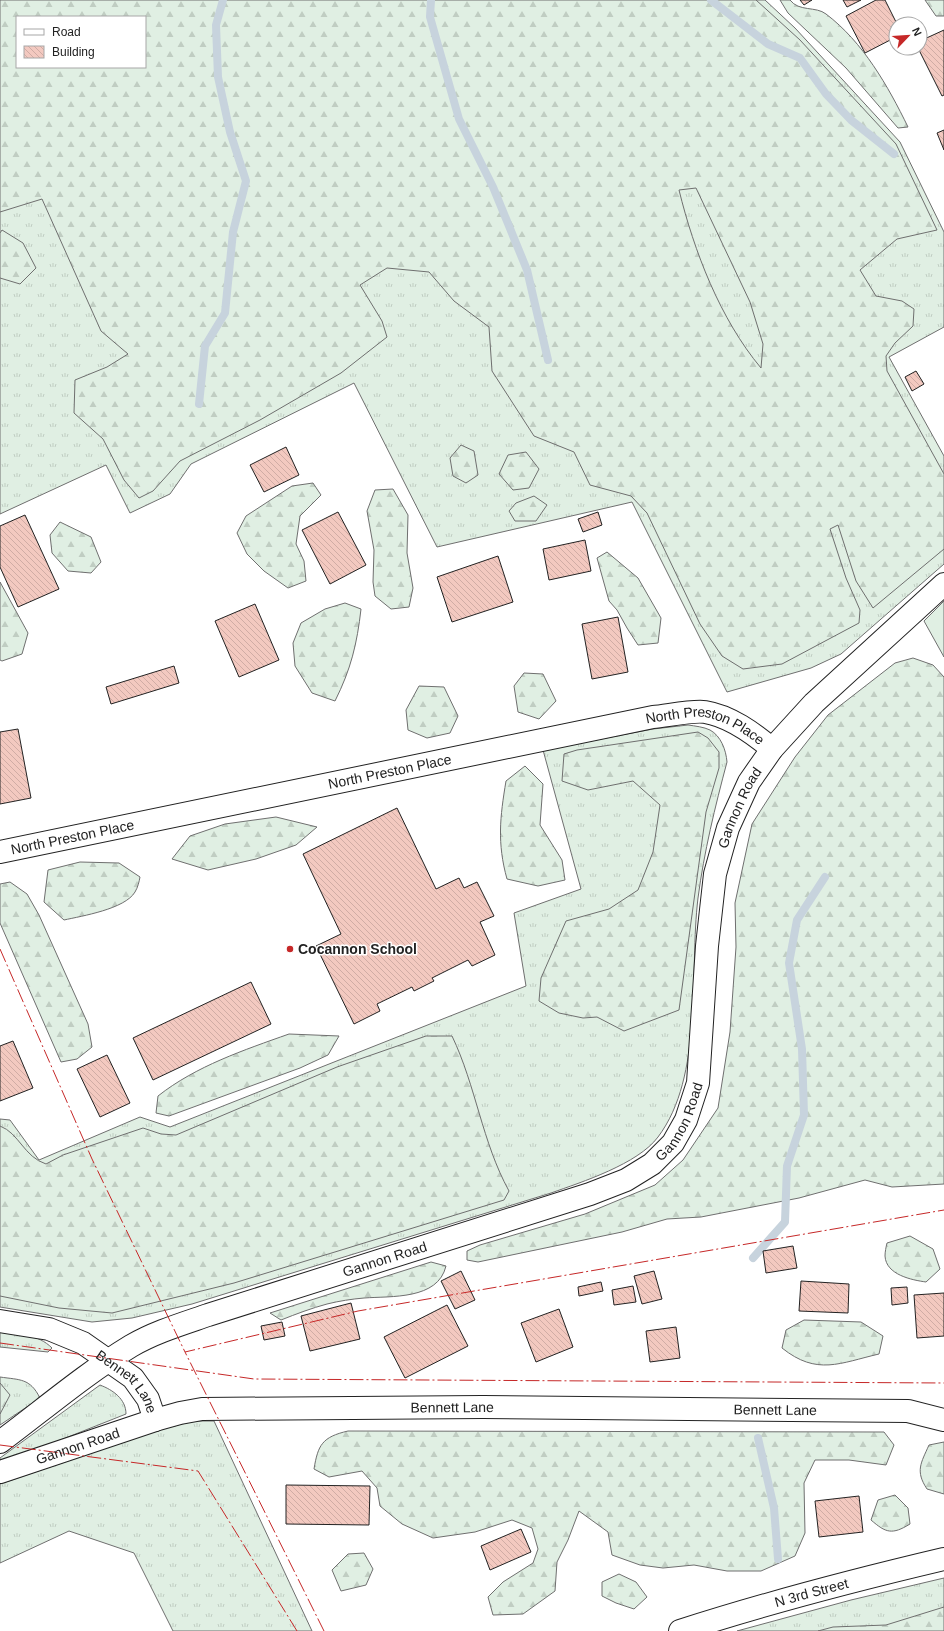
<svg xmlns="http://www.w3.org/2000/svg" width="944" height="1631" font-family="Arial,sans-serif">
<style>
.grass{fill:url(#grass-tufts);stroke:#6f6f6f;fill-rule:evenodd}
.forest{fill:url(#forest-firs);stroke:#6f6f6f;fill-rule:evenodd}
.green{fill:#e0efe3;stroke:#6f6f6f}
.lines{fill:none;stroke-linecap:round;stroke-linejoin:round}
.stream{stroke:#c7d3dd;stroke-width:8}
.building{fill:url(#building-back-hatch);stroke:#222}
.street-casing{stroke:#222;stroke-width:24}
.primary-casing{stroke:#222;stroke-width:24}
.street{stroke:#fff;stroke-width:22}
.primary{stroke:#fff;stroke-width:22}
.power{stroke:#c62828;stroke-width:1;stroke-dasharray:14 3 2 3;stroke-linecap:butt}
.poi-dot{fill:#c62828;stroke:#fff;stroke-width:1.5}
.labels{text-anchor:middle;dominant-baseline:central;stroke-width:3;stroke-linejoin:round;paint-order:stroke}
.street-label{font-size:14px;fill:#222;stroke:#fff}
.poi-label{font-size:14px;font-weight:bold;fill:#222;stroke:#fff;text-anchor:start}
</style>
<defs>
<pattern id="grass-tufts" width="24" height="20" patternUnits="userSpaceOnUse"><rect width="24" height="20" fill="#e0efe3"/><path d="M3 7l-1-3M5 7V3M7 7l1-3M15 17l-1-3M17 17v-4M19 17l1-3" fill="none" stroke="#c0cdc2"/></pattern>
<pattern id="forest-firs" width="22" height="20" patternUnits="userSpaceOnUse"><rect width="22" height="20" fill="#e0efe3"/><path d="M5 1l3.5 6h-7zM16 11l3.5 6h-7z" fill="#c0cdc2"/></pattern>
<pattern id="building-back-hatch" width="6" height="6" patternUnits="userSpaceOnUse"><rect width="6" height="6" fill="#f3c9c0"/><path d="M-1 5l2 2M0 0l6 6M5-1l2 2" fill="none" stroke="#d0aca5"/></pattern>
</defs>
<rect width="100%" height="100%" fill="#fff"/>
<g class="grass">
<path d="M0,0H765L795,28L900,142L944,232V327L889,357L944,456V564L841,654L811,668L727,692L632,502L437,547L354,383L191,464L170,494L130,513L106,465L0,514ZM17,17H145V67H17Z"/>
<path d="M688,725C695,726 704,727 710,730C721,736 726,750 727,762C715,807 704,852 698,898C689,972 704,1076 658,1137C638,1164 582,1182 551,1193L192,1304L132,1318L92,1322L0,1307V1119L10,1120L39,1160L140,1117L170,1127L526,986L514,913L581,889L543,750L653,729Z"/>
<path d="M0,1331C19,1334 38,1334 52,1348L48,1352L0,1347Z"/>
<path d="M0,1377C20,1380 30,1378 40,1398L0,1425Z"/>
<path d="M100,1385C113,1390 126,1399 126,1414L0,1464V1458Z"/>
<polygon points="195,1421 214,1421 312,1631 173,1631 134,1553 69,1531 0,1563 0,1484 164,1428"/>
<polygon points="944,1578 944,1631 737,1631 851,1600"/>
</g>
<g class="forest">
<path d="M0,0H756L800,40L896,144L937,230L897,239L860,270L876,296L902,301L914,309L913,326L895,343L886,356L887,371L944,474V549L873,608L856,581L838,525L830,529L846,578L860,610L859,623L782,664L743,669L722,656L700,624L647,513L631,496L590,485L574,452L534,436L492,371L489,327L454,301L429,272L387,268L360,285L382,321L387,337L341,373L260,420L180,461L153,491L139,498L124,480L103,439L74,413L75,380L107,367L128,354L101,331L42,199L0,212ZM17,17H145V67H17ZM696,188L750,302L763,344L761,368C720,319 694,251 679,190Z"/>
<path d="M780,0H790C799,12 816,6 826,14C863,42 888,86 908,127L898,128L846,68L788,13Z"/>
<polygon points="925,0 944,0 944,16 936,16"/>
<polygon points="2,230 23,243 36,268 20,284 0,278 0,233"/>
<polygon points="461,445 474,451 478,475 466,483 453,476 450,458"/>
<polygon points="526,452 539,469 529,488 513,490 499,474 508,455"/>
<polygon points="313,483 321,495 300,516 296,544 304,561 306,581 288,588 264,571 247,554 237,533 246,516 292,486"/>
<polygon points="393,489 408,515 407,553 413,588 409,607 391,609 375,596 373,582 374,550 367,511 375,490"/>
<polygon points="534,496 547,505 536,521 515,521 509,511 516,503"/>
<polygon points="60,522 91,537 101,562 91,573 68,571 52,553 50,535"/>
<polygon points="607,552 638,578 661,618 658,643 638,645 627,628 617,610 609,601 597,558"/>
<polygon points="0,582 28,633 22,654 2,661 0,660"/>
<path d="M345,603L361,609C357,644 351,669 335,701L312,693L295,666L293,643L301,623L325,609Z"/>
<polygon points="913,658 933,665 944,677 944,1184 892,1187 865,1180 799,1198 701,1217 667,1219 622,1232 478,1262 467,1260 467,1251 480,1245 585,1214 655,1185 683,1160 718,1108 730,1032 736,947 735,903 752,824 795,757 828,715 895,663"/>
<polygon points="524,673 543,674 556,701 539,719 518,712 514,686"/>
<polygon points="419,686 444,687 458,716 450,733 427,738 408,730 406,710"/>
<polygon points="698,732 708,738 719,752 719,768 706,812 679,1010 624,1031 597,1017 583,1018 559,1013 539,1001 541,978 566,921 609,909 638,890 653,852 660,805 633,781 588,790 562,781 564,754 577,750"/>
<path d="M525,766L543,784L540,825L562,860L565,880L538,886L507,879C497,843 500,817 506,781Z"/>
<polygon points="276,817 317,827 296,845 256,859 208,870 172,859 190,836 225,824"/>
<path d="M80,862L119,863L140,877C139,882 138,887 135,892C125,909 82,916 64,920L44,902L48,870Z"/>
<polygon points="10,882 27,894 39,915 88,1024 92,1047 77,1059 61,1062 0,923 0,884"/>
<path d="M289,1034L339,1036L328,1055L300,1068L169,1116L156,1113L158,1096C196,1066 244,1050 289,1034Z"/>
<path d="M426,1036H452C476,1086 482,1142 509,1191L504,1200L234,1283L112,1313L59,1308L0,1296V1126C19,1133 24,1157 46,1164L63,1155L143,1128L161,1134L176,1135L337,1067Z"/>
<path d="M910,1236L933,1249L940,1269L926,1282C912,1280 886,1275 885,1256C885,1252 886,1247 887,1243Z"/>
<path d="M431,1262L446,1266C438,1300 391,1296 364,1298C352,1299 339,1301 327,1304C312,1308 296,1314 281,1320L270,1313Z"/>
<path d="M804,1320L861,1322L883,1336L879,1354C840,1363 817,1376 782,1348L786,1330Z"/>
<polygon points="0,1383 10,1395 0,1414"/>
<path d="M348,1431L884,1432L894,1445L886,1465L849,1460H815L804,1483L805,1533L795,1556L761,1571H727L694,1565L663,1568L640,1565L612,1555L608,1532L579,1511L568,1540L557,1562L555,1591L523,1614L493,1615L488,1597L503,1582L533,1563L538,1549L532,1528L512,1520L475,1532L433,1538L402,1524L380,1506L377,1488L362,1471L329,1477L314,1469C318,1445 322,1437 348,1431Z"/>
<path d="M944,1442V1494L927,1489C915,1471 921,1463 929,1445Z"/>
<path d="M895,1495L908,1508L910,1524C892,1535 886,1533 871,1520L878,1500Z"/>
<polygon points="364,1553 373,1569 366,1585 341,1591 332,1570 348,1554"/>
<polygon points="619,1574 636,1582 647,1597 634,1609 616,1603 602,1596 602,1582"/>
<polygon points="944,1607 944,1631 818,1631 833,1627 886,1625"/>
</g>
<polygon class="green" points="944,601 944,657 924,621"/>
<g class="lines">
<g class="stream">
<polyline points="431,0 430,17 459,119 493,187 527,270 548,360"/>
<polyline points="711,0 768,44 800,58 826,94 851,120 894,154"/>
<polyline points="199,404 205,346 225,313 233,232 246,181 230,132 218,77 216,25 223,0"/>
<polyline points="753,1258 785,1222 787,1166 804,1115 802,1049 789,963 797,920 825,877"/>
<polyline points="758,1438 774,1508 778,1559"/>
</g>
</g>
<g class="building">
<polygon points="800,0 812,0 804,5"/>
<polygon points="843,0 861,0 847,7"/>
<polygon points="876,0 885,0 897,24 896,24 896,37 865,53 846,16"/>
<polygon points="944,30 944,95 942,96 918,48 920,48 920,41"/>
<polygon points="944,130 944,150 937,133"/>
<polygon points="916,371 924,384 912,391 905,377"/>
<polygon points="286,447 299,475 264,492 250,465"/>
<polygon points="338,512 366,565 330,584 302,530"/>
<polygon points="598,512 602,525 583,532 578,519"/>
<polygon points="25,515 59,589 18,607 0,567 0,526"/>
<polygon points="585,540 591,571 549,580 543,549"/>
<polygon points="498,556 513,602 452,622 437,577"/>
<polygon points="255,604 279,660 239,677 215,621"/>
<polygon points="618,617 628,672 592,679 582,624"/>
<polygon points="174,666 179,683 111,704 106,687"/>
<polygon points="18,729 31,798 0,804 0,732"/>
<polygon points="397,808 436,889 459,878 464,888 477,882 494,916 480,922 495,955 472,966 468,960 432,978 434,981 414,991 412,987 377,1004 380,1011 354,1024 316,946 341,934 303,854"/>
<polygon points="251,982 271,1024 153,1080 133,1038"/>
<polygon points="13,1041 33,1088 0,1101 0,1046"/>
<polygon points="107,1055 130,1103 100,1117 77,1069"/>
<polygon points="793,1246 797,1268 766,1273 763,1251"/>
<polygon points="461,1271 475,1300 455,1309 441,1281"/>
<polygon points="654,1271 662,1299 642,1304 634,1276"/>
<polygon points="801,1281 849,1284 848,1313 799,1311"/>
<polygon points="601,1282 603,1291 579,1296 578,1287"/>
<polygon points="633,1286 636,1302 614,1305 612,1290"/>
<polygon points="907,1287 908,1303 892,1305 891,1288"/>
<polygon points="944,1293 944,1336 917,1338 914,1295"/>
<polygon points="351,1303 360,1339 310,1351 301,1316"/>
<polygon points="447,1305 468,1346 405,1378 384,1337"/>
<polygon points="559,1309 573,1347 536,1362 521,1323"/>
<polygon points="282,1322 285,1336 264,1340 261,1326"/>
<polygon points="676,1327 680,1358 650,1362 646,1331"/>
<polygon points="286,1485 370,1486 369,1525 286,1524"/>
<polygon points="859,1496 863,1532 819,1537 815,1501"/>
<polygon points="521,1529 531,1552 490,1570 481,1546"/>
</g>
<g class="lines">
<defs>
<g id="street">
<path id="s1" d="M0,852L653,717C666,716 693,710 705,712C730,716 753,733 772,749"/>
<path id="s2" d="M0,1321L49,1329L83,1343L133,1378L148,1399L155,1420"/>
<path id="s3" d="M0,1442C43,1410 85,1374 131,1346C155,1332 182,1324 208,1315L590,1194L626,1180L652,1164L673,1143L686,1120L698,1083L707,946L715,874L728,828L749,782L772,749L814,703L944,584"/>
<path id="s4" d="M0,1472L155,1420L180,1413L202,1409L483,1407L908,1411L944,1420"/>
</g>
<g id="primary">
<path id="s5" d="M680,1631C767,1603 855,1580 944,1559"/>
</g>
</defs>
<use href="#street" class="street-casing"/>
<use href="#primary" class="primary-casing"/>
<use href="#street" class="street"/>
<use href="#primary" class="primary"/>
<g class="power">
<polyline points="0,949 92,1159 185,1352"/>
<polyline points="0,1343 254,1379 944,1383"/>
<polyline points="0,1445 198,1471 297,1631"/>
<polyline points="324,1631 185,1352 358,1311 944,1210"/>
</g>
</g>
<circle class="poi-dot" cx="290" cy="949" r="4"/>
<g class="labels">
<g class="street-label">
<text stroke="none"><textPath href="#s1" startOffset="722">North Preston Place</textPath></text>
<text stroke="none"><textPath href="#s1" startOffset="398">North Preston Place</textPath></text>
<text stroke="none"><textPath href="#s3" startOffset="1091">Gannon Road</textPath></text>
<text stroke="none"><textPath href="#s1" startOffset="74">North Preston Place</textPath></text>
<text stroke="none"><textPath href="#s3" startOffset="767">Gannon Road</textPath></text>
<text stroke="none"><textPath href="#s3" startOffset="431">Gannon Road</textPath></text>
<text stroke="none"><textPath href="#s2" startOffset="146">Bennett Lane</textPath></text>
<text stroke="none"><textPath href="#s4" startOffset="462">Bennett Lane</textPath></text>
<text stroke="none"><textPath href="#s4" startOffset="785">Bennett Lane</textPath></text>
<text stroke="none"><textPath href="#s4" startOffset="82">Gannon Road</textPath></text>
<text stroke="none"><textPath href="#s5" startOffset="137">N 3rd Street</textPath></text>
</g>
<g class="poi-label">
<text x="298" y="949">Cocannon School</text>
</g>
</g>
<rect x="16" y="16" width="130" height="52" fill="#ffffff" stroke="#a7a7a7"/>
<rect x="24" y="29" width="20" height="6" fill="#ffffff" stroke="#a7a7a7"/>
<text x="52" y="36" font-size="12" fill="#222222">Road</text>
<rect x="24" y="46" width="20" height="12" fill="url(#building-back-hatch)" stroke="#a7a7a7"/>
<text x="52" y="56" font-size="12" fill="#222222">Building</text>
<g transform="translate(908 36) rotate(65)"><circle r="19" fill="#ffffff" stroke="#a7a7a7"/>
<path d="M0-3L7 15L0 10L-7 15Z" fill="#c62828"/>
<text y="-6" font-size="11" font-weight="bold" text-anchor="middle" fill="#222222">N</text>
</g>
</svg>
